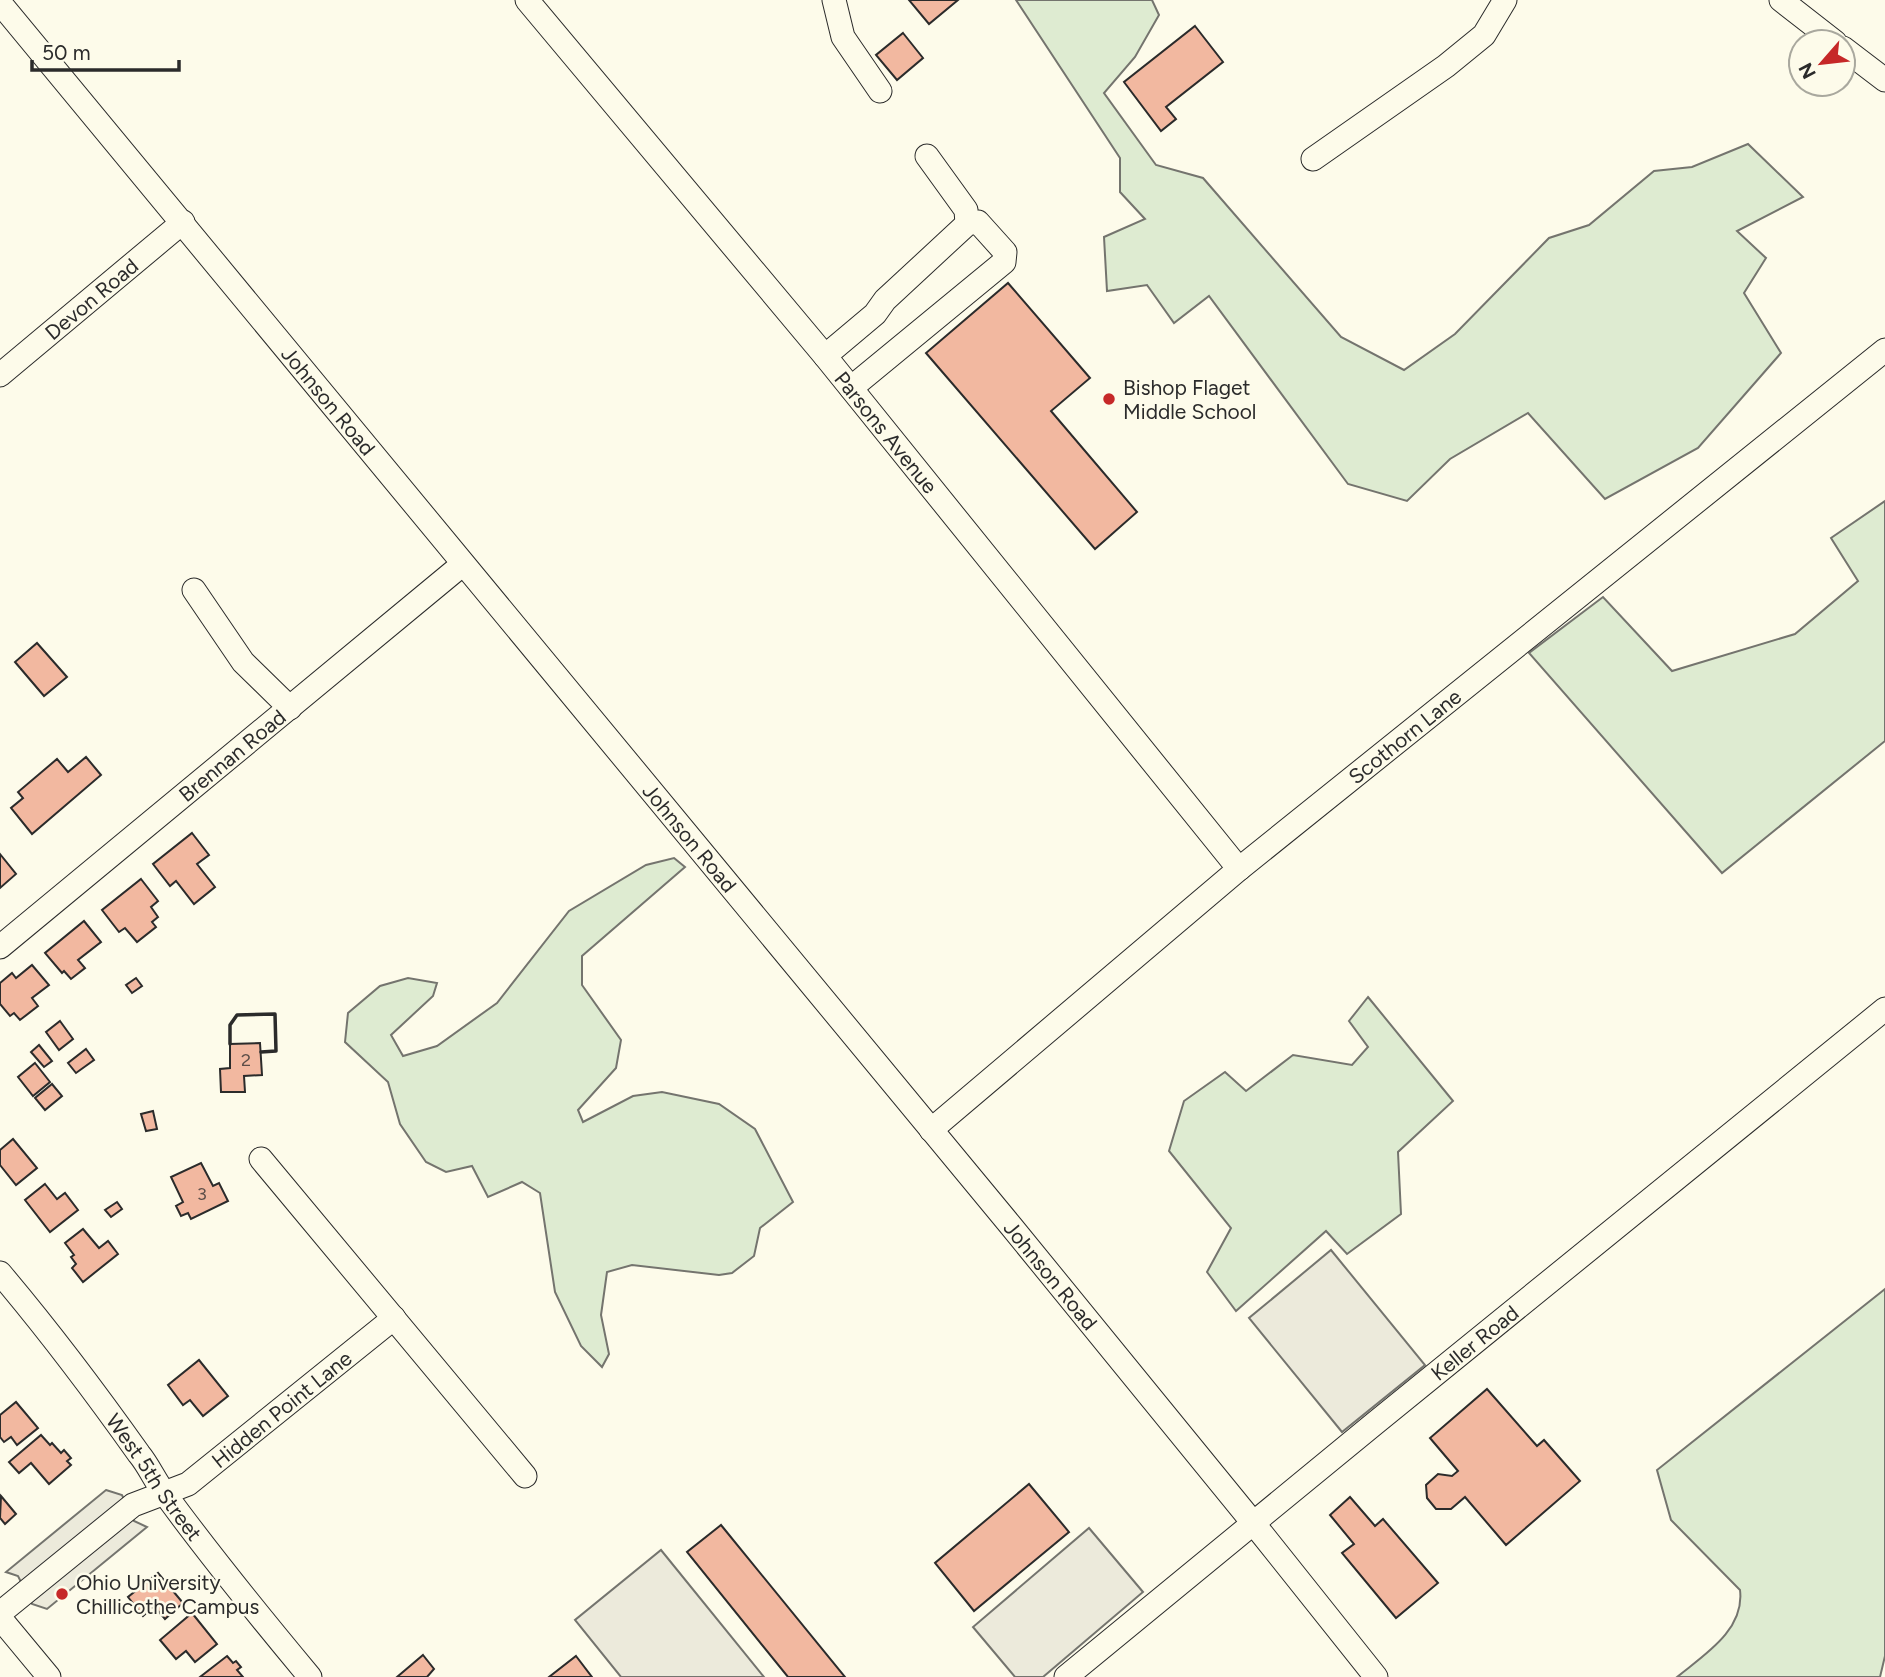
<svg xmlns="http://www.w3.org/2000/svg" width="1885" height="1677" font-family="Figtree,sans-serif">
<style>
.green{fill:#deebd1;stroke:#74746e;stroke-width:2}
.parking{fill:#eceadb;stroke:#74746e;stroke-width:2}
.building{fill:#f2b8a0;stroke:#2b2b2b;stroke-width:2}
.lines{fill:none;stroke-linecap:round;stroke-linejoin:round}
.minor-casing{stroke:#2b2b2b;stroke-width:25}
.minor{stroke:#fdfbea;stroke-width:23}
.wall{stroke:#2b2b2b;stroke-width:3.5}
.poi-dot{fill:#c62828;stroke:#fdfbea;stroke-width:2.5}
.labels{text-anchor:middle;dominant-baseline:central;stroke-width:5;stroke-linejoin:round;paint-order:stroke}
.number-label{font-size:18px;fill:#5d4e48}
.street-label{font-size:21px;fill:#2b2b2b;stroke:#fdfbea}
.poi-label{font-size:21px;fill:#2b2b2b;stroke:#fdfbea;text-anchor:start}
</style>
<rect width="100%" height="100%" fill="#fdfbea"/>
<g class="green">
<polygon points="1016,0 1152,0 1159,15 1135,57 1104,93 1156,165 1203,178 1341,337 1404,370 1455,334 1549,238 1589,225 1654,171 1692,167 1748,144 1803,197 1737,231 1766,258 1744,293 1781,353 1698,448 1605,499 1528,413 1450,459 1407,501 1348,484 1209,296 1174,323 1147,285 1107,291 1104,237 1145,219 1120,192 1120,158"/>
<polygon points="1885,501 1885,741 1722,873 1529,653 1603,597 1672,671 1795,634 1858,581 1831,538"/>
<polygon points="674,858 685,867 582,956 582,985 621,1040 616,1068 578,1110 583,1122 633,1096 662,1092 719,1104 755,1129 793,1202 760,1228 754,1256 732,1273 719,1275 632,1265 607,1272 601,1315 609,1354 602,1367 581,1346 555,1292 540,1193 522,1182 488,1197 472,1166 446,1172 426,1162 400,1124 388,1082 345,1042 348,1013 380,986 408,978 437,983 433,996 391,1035 403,1056 437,1046 497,1003 569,911 646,865"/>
<polygon points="1368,997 1453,1101 1398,1152 1401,1214 1347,1254 1326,1231 1236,1311 1207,1272 1231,1228 1169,1151 1184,1101 1225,1072 1246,1091 1293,1055 1352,1065 1368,1047 1349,1021"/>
<path d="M1885,1289V1656L1880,1677H1677C1704,1655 1745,1630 1740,1590L1671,1520L1657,1470Z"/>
</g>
<g class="parking">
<polygon points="1331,1250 1425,1365 1342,1432 1249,1318"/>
<polygon points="106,1490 122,1495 134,1521 147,1527 47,1609 32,1604 18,1576 6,1572"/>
<polygon points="1089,1528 1143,1592 1043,1677 1015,1677 973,1627"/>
<polygon points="661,1550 764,1677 621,1677 575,1620"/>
</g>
<g class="building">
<polygon points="909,0 958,0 929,24"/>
<polygon points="1195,26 1223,62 1166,107 1176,119 1161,131 1124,82"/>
<polygon points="903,33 923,58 897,80 876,55"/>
<polygon points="1008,283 1090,378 1051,411 1137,512 1095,549 926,353"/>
<polygon points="37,643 67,677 44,696 15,662"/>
<polygon points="86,757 101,775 32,834 11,808 23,798 18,792 57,759 68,772"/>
<polygon points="192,833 209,855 197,864 215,887 194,904 176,881 170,886 153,864"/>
<polygon points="0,854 16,874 0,888"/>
<polygon points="141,879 158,901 151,907 158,917 152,922 156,927 137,942 125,928 119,932 102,910"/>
<polygon points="84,921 101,942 78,960 85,968 71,979 64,971 62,973 45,953"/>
<polygon points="32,965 49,985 32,998 38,1006 20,1020 14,1013 10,1016 0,1004 0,983 12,973 16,978"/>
<polygon points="136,978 142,986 132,993 126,985"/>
<polygon points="60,1021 73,1039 59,1050 46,1032"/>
<polygon points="260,1043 262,1075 244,1076 245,1092 221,1092 220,1069 230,1068 230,1044"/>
<polygon points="39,1045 52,1061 44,1067 31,1052"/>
<polygon points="86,1049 94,1060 76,1073 68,1063"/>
<polygon points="35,1063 50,1082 33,1096 18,1077"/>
<polygon points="52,1084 62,1096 45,1110 35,1098"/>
<polygon points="153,1111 157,1129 146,1131 141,1114"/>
<polygon points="13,1139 37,1168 16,1185 0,1165 0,1150"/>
<polygon points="201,1163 213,1186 219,1183 228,1201 191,1219 188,1213 181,1216 176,1206 183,1202 171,1177"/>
<polygon points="45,1184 57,1199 65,1193 78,1210 50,1232 25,1200"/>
<polygon points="117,1202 122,1209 111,1217 105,1210"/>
<polygon points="83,1229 99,1248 108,1241 118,1254 83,1282 72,1268 76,1264 71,1257 74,1255 65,1243"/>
<polygon points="199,1360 228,1396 203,1416 190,1400 183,1405 168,1385"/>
<polygon points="1487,1389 1537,1446 1544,1440 1580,1481 1506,1545 1465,1497 1451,1509 1436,1509 1427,1498 1426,1485 1438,1474 1452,1476 1458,1471 1430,1438"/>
<polygon points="16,1402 38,1428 17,1445 11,1437 4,1442 0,1437 0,1415"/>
<polygon points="41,1435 50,1445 52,1443 61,1453 64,1450 71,1458 67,1461 71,1465 49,1484 31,1463 19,1473 9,1462"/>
<polygon points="1029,1484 1069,1532 974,1611 935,1563"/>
<polygon points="1,1496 16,1514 5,1524 0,1518"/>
<polygon points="1350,1497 1375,1526 1383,1519 1438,1583 1396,1618 1342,1553 1354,1544 1330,1515"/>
<polygon points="721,1525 845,1677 788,1677 687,1552"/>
<polygon points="158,1573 183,1603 165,1619 154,1606 143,1616 128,1597"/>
<polygon points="192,1613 217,1644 195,1662 186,1651 176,1659 160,1640"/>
<polygon points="423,1655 434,1669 427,1677 397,1677"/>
<polygon points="227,1656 233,1663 236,1661 241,1667 237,1670 243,1677 200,1677"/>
<polygon points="576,1656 592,1677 549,1677"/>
</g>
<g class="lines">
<defs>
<g id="minor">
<path id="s1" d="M527,0L825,356L1239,869"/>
<polyline points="834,0 843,37 880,91"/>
<polyline points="1781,0 1835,42"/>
<path id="s2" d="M0,3L1011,1226L1254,1524L1376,1677"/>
<polyline points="1843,48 1885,80"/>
<polyline points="927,156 966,210 967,224"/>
<polyline points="1313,159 1446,66 1484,35 1505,0"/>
<polyline points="825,356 875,314 885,300 967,224 978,222 1005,252 1004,262 851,388"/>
<path id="s3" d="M0,375L183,222"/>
<polyline points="194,590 243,662 290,708"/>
<path id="s4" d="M0,947L463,564"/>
<path id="s5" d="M931,1130L1239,869L1885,350"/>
<polyline points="261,1159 525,1476"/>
<path id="s6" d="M0,1273C49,1331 95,1392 139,1454C149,1466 155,1481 165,1494C211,1557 260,1617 310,1677"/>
<path id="s7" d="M0,1613L133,1505L188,1484L394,1318"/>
<polyline points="0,1618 49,1677"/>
<path id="s8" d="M1066,1677L1374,1424L1885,1009"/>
</g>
</defs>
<use href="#minor" class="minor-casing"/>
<use href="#minor" class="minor"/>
<polyline class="wall" points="230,1044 230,1025 237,1015 275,1014 276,1051 261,1052"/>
</g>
<g class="poi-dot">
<circle cx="1109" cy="399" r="7"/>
<circle cx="62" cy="1594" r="7"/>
</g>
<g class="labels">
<g class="number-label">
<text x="246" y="1060">2</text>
<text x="202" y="1194">3</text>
</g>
<g class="street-label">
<text stroke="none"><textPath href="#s3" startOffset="119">Devon Road</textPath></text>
<text stroke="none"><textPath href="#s2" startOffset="516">Johnson Road</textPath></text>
<text stroke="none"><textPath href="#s1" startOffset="562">Parsons Avenue</textPath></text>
<text stroke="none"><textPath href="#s5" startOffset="616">Scothorn Lane</textPath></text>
<text stroke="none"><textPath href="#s4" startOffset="301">Brennan Road</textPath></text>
<text stroke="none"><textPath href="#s2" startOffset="1083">Johnson Road</textPath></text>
<text stroke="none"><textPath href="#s2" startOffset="1650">Johnson Road</textPath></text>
<text stroke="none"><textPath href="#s8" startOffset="528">Keller Road</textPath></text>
<text stroke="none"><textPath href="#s7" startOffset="350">Hidden Point Lane</textPath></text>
<text stroke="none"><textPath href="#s6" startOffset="256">West 5th Street</textPath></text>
</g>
<g class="poi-label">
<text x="1123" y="387">Bishop Flaget<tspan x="1123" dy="24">Middle School</tspan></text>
<text x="76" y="1582">Ohio University<tspan x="76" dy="24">Chillicothe Campus</tspan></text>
</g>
</g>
<g transform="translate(1822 63) rotate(242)"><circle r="33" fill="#fdfbea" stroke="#a9a89e" stroke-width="2"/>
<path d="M0-5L12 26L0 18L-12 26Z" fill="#c62828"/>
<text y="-10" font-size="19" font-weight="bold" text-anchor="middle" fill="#2b2b2b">N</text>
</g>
<path d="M32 60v10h147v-10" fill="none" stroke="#2b2b2b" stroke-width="3.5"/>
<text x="42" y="60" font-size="21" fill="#2b2b2b" stroke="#fdfbea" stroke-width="5" paint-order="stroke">50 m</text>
</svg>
